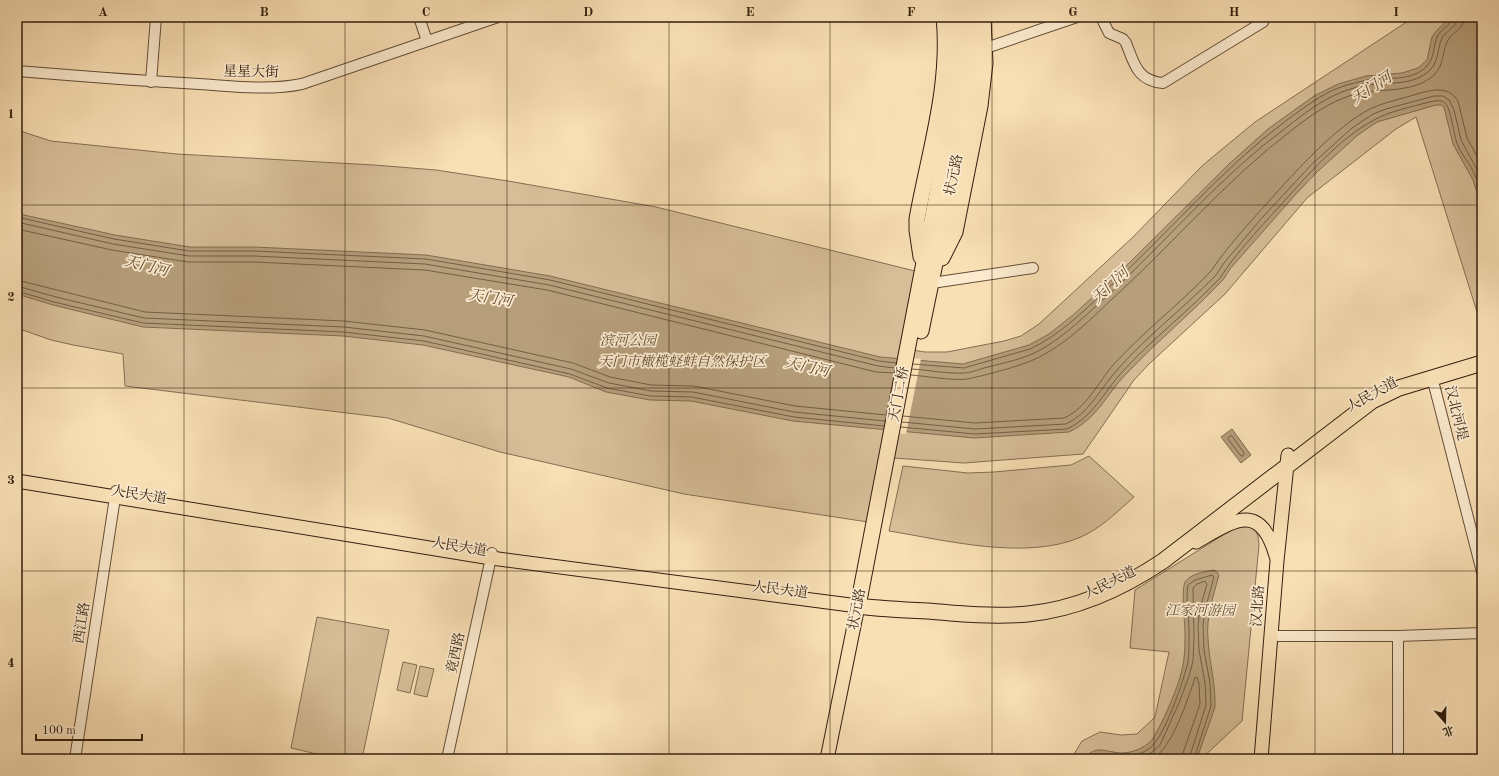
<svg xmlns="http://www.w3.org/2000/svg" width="1499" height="776" font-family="'Old Standard TT','Noto Serif SC',serif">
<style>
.green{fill:#d7be98;stroke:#856e52}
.water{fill:#b69e7b;stroke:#826b4f}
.pier{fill:#f9dfb4}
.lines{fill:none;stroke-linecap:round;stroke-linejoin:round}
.shore{stroke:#745e44;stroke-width:1}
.minor-casing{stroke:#644f37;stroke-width:12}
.major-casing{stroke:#331f0d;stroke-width:15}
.highway-casing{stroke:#331f0d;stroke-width:17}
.minor{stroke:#fbeace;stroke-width:10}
.major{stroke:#f9dfb4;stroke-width:13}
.highway{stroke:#f9dfb4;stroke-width:15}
.grid{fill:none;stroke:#331f0d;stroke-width:1;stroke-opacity:0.55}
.labels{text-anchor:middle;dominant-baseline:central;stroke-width:3.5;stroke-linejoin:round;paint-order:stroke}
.street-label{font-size:14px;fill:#331f0d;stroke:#fbeace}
.park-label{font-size:14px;font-style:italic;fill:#644f37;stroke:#fbeace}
.water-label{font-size:15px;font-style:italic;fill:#614b34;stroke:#fbeace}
.neatline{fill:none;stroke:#331f0d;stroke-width:1.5}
.grid-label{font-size:13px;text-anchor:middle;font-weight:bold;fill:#331f0d}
</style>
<rect width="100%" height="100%" fill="#f9dfb4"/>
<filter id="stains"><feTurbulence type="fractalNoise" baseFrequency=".005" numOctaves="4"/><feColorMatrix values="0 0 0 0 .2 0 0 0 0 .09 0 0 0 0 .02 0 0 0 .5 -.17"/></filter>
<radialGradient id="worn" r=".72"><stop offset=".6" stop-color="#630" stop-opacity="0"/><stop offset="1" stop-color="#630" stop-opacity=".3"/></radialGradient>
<g class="green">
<polygon points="1414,17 1482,17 1482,328 1416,117 1396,129 1307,198 1225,294 1149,364 1134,380 1083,454 964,463 880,457 868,522 684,494 500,452 388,418 125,386 123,354 73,345 51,340 17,328 17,130 51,141 177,154 374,165 436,170 508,181 656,207 915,271 900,348 925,352 947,352 1004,341 1021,336 1039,324 1132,238 1203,165 1255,122"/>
<path d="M1089,456L1134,497C1117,512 1101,528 1081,537C1026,561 945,540 889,531L903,466L968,473L994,472L1071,465Z"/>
<polygon points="1245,524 1255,529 1258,536 1259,545 1242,721 1201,759 1071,759 1082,741 1100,732 1121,735 1137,734 1155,717 1169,652 1130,648 1135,590 1239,525"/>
<polygon points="317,617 389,630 362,759 338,759 291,748"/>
<polygon points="403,662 417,665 410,693 397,690"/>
<polygon points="420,666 434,669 427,697 414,694"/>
</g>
<g class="water">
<path d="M1451,17H1482V208L1473,180L1453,144L1444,107L1441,105H1436L1377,122L1358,135L1317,172L1295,195L1230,269L1223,280C1192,313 1157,341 1126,374C1105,396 1098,418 1069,432L974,438L793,421L691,401L650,400L606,392L569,377L423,345L343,336L143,327L53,305L17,294V213L24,215L115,235L190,247H254L426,255L550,276L880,357L963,364L1029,345L1049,334L1073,315L1116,276L1229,164L1268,129L1314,96L1338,84L1366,76L1402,73L1418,68L1427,60L1432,37L1437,30Z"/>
<polygon points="1232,429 1251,455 1241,463 1221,437"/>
<path d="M1213,570L1216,571L1219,575C1213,597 1206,617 1208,639C1209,662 1216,684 1215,707L1198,756L1196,759H1084C1096,744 1105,752 1121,753C1133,753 1144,748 1152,740C1164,720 1182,681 1184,658C1185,650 1185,642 1185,634C1185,622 1181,591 1185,582C1190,574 1204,572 1213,570Z"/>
</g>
<polygon class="pier" points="899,357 921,359 906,434 886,432"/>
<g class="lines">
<g class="shore">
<polyline points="17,217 114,239 189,251 254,251 426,259 550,280 879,361 896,363"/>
<polyline points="17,222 113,244 189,256 254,256 425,264 549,285 878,366 895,368"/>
<polyline points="17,229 112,250 188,262 254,262 425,270 547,290 876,372 894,373"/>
<polyline points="17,280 145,312 344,321 425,330 573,363 610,377 651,385 694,386 795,406 886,415"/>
<polyline points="17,286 56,297 144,318 344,327 424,336 571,369 609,383 651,391 693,392 794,412 885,421"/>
<polyline points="17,291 54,302 143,323 343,332 424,341 570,374 607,388 650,396 692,397 794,417 884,426"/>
<path d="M913,364L964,368L1030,349C1058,336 1082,313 1104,292C1166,236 1220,170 1287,120C1304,108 1321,94 1341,87C1349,84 1358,82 1367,80C1387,77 1412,82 1427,66C1435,57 1433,45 1438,35C1442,29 1452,24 1453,17"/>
<path d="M912,369C929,370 947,374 964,373C970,373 977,370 984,368C1003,363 1025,359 1042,349C1066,335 1086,315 1106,297C1167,241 1220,176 1287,127C1304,114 1321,100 1342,92C1350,89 1359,86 1368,85C1389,82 1414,86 1430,70C1439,61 1437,49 1442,38C1447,30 1457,27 1458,17"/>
<path d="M911,375C925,376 954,381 967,379C987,375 1026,365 1043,355C1069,341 1090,320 1111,300C1172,245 1226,180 1292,130C1310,116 1329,102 1352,95C1378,87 1414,95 1435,74C1444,64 1442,53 1447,42C1452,31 1464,30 1464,17"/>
<path d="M903,416L975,423L1064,418C1087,408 1098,382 1114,364C1144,331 1180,304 1211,271C1228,246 1249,223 1269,201C1296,171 1335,127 1370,109C1385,102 1401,99 1417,94C1431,90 1448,85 1458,101L1467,138L1482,165"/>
<path d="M902,422L975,429L1066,424C1090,413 1101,387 1118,369C1148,335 1185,307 1216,275L1224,263L1261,219L1311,165L1352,128L1373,114L1386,109L1434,96H1443L1449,100L1454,110L1461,140L1482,179"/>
<path d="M901,427L975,434L1067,429C1093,417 1104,392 1122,372C1153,338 1189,311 1220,278C1236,253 1258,230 1278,208C1305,178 1338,139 1374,120C1390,111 1411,107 1429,102C1435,101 1442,99 1446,104C1450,108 1454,133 1456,140C1459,150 1465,158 1471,167C1475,175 1479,184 1482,192"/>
<polygon points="1230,436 1232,436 1244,453 1243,456 1241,456 1228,439"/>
<path d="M1089,759C1099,750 1109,756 1121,757C1131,757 1142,754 1150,748C1164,738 1184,680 1188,662C1189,654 1189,645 1189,637C1190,621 1185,602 1188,585L1195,580L1212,575L1214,577L1205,610L1203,625L1204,650L1210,683L1211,706L1194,759"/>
<polyline points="1139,759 1151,753 1160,745 1179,703 1189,676 1193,661 1194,637 1193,588 1197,584 1205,581 1207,584 1200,609 1198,625 1199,650 1205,683 1206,705 1189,759"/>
<path d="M1153,759C1173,746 1187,701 1195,678L1197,677L1199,684L1200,704L1183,753V759"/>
</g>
<defs>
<g id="minor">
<polyline points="419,17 427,41"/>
<path d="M1101,17L1109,33L1123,39L1126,43C1134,63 1137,81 1163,83L1263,22L1266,17"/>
<polyline points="986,48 1077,17"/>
<path d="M17,71C78,76 138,81 199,84C233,86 268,91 302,84L498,17"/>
<polyline points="151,82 156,17"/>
<polyline points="932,283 1033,268"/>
<polyline points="1432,377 1482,572"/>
<polyline points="1272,636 1398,636 1482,633"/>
<polyline points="75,759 116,491"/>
<polyline points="447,759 492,553"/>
<polyline points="1398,759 1398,636"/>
</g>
<g id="major">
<polyline points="17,481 491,558 858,606 827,759"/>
<path d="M1196,542C1233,521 1260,500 1276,556"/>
<polyline points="1261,759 1277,561 1288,455"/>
</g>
<g id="highway">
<path d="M957,17L958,60L954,106L858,606C881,609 904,610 928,611C961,614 995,617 1028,614C1077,609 1123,588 1163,561L1372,401L1399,388L1482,363"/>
<path d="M921,257L917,230V219C929,152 951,86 944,17"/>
<polyline points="942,258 955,232 980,106 985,63 983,17"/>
<polyline points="921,331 967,109 972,50 971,17"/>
</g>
</defs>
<use href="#minor" class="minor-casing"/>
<use href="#major" class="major-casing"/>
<use href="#highway" class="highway-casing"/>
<use href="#minor" class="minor"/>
<use href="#major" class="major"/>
<use href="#highway" class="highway"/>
</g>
<path class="grid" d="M184,17V759M345,17V759M507,17V759M669,17V759M830,17V759M992,17V759M1154,17V759M1315,17V759M17,205H1482M17,388H1482M17,571H1482"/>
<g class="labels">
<g class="street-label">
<text transform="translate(251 72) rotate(1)">星星大街</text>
<text transform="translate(954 175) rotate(-78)">状元路</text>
<text transform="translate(899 394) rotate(-79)">天门二桥</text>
<text transform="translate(1372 395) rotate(-29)">人民大道</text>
<text transform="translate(1456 413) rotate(76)">汉北河堤</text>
<text transform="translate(139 495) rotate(9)">人民大道</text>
<text transform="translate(459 547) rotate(9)">人民大道</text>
<text transform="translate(1110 583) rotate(-26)">人民大道</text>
<text transform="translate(780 590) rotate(7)">人民大道</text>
<text transform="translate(1258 606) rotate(-86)">汉北路</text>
<text transform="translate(857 609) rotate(-79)">状元路</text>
<text transform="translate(82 623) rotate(-81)">西江路</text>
<text transform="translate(456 653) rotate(-78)">竟西路</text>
</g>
<g class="park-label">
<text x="628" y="341">滨河公园</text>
<text x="682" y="362">天门市橄榄蛏蚌自然保护区</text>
<text x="1200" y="611">江家河游园</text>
</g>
<g class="water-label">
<text transform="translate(1372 89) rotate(-33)">天门河</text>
<text transform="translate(146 267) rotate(14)">天门河</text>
<text transform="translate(1111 286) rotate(-43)">天门河</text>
<text transform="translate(490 299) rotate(9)">天门河</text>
<text transform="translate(807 368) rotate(13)">天门河</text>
</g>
</g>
<rect width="1499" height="776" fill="none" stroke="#f9dfb4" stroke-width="44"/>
<g transform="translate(1445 722) rotate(160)" stroke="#fbeace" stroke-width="3" paint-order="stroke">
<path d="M0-3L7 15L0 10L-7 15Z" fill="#331f0d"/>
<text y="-6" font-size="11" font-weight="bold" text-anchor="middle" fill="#331f0d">北</text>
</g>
<path d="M36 734v6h106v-6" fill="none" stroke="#331f0d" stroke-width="2"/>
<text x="42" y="734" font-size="12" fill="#331f0d" stroke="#fbeace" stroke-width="3" paint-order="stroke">100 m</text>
<rect x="22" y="22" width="1455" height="732" class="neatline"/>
<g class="grid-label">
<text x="103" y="16">A</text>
<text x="264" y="16">B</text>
<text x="426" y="16">C</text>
<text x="588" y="16">D</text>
<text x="750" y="16">E</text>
<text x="911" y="16">F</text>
<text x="1073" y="16">G</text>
<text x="1234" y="16">H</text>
<text x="1396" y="16">I</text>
<text x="11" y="118">1</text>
<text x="11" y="301">2</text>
<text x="11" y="484">3</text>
<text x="11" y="667">4</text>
</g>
<rect width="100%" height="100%" filter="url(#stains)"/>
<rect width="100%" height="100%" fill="url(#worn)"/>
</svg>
